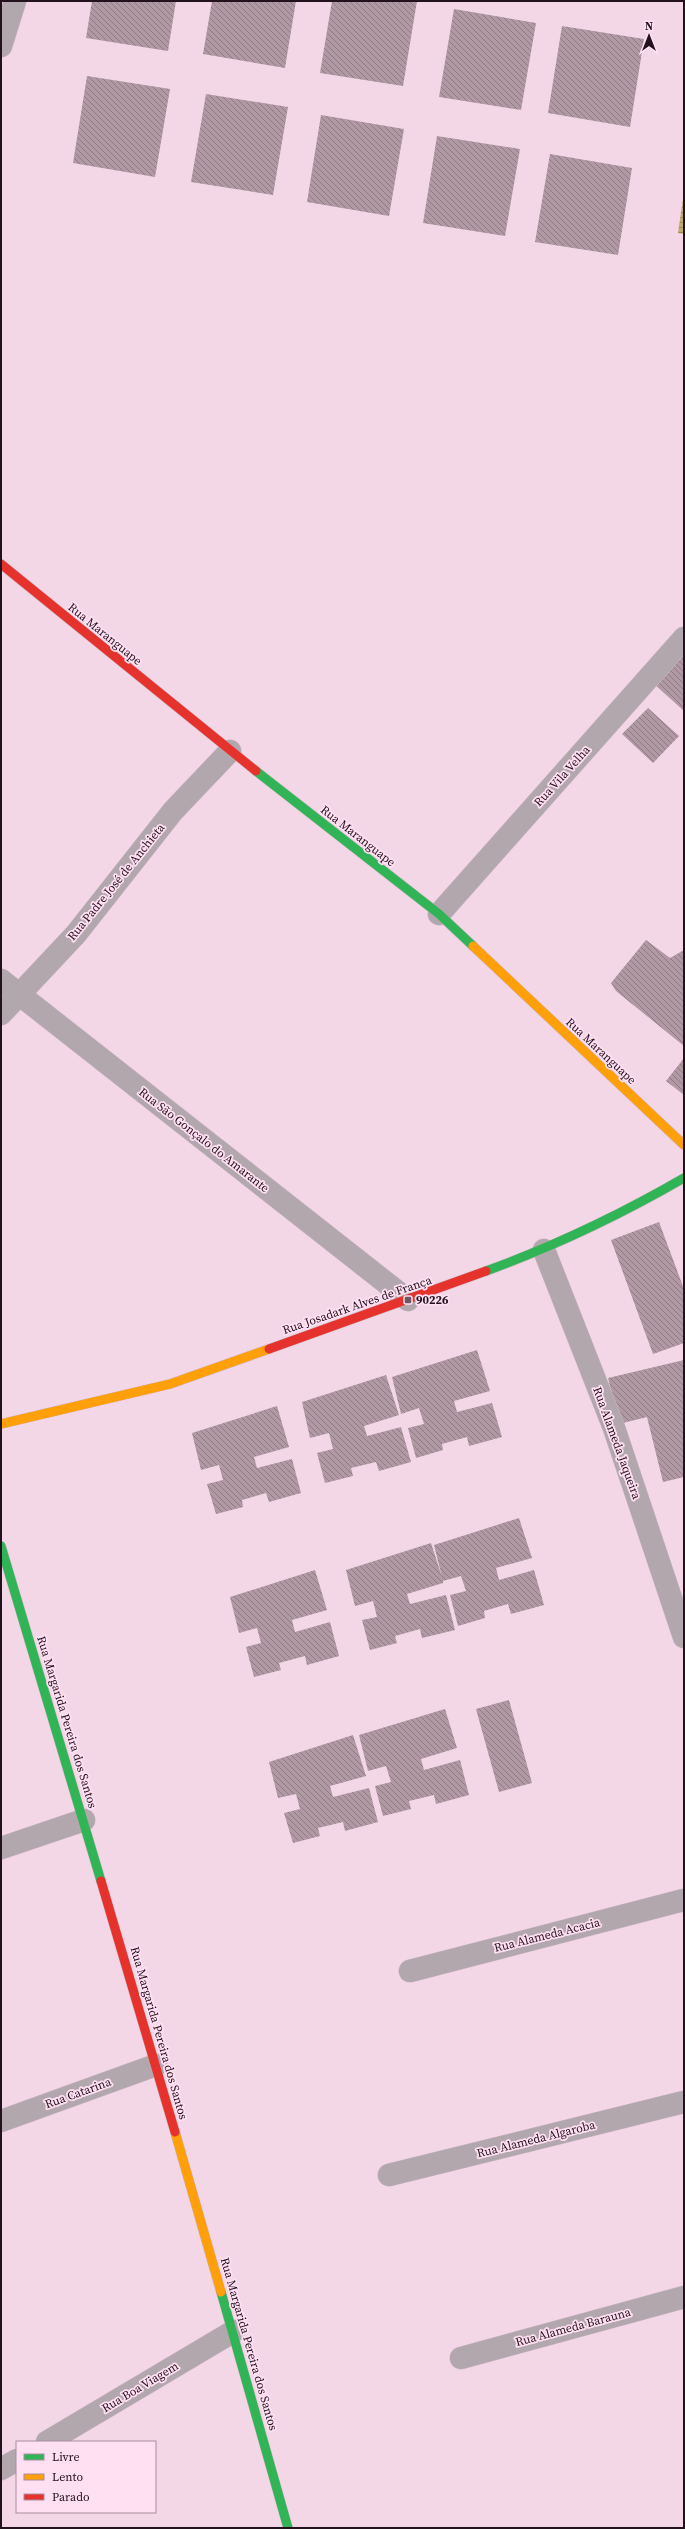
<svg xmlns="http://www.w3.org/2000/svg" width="685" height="2529" font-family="'Source Serif 4',serif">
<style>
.water{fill:url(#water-rules)}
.building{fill:url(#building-back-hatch)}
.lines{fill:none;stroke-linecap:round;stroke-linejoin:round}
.street-casing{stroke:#cbb6c2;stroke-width:23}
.fast-casing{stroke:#cbb6c2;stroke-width:10}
.slow-casing{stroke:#cbb6c2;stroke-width:10}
.jam-casing{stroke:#cbb6c2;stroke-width:10}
.street{stroke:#b2a7ad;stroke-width:22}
.fast{stroke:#30b455;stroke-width:9}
.slow{stroke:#ff9f0a;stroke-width:9}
.jam{stroke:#e5322d;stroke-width:9}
.poi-dot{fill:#6c5764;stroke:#ffe0f2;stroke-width:1.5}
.labels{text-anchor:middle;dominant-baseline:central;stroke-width:3.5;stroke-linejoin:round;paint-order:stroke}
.street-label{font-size:12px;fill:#23121d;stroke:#ffe0f2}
.poi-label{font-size:12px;font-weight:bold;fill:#23121d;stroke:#ffe0f2;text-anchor:start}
</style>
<defs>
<pattern id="water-rules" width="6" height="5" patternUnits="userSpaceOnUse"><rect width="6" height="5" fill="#bead6d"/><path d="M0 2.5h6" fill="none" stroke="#9a8b59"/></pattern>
<pattern id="building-back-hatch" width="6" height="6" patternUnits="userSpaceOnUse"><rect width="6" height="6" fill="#b099a3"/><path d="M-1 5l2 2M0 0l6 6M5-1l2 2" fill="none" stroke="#8f7b84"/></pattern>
</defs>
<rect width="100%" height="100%" fill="#f3d7e7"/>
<polygon class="water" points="684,192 684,234 678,233"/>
<g class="building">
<polygon points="92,1 176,1 168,51 86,38"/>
<polygon points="212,1 296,1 285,68 203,54"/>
<polygon points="332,1 417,1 403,86 320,73"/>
<polygon points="454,9 536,23 521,110 439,97"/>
<polygon points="562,26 644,39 630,127 548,113"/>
<polygon points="87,76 170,89 155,177 73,163"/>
<polygon points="206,94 288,107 273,195 191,182"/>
<polygon points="321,115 404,129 389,216 307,202"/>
<polygon points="437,136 520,149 505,236 423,223"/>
<polygon points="550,154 632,168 618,255 535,242"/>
<polygon points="684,649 684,711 653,683"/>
<polygon points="648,708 679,736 653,763 622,734"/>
<polygon points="646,940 670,958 684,950 684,1046 616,991 611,983"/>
<polygon points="684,1058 684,1095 666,1081"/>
<polygon points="659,1222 684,1289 684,1343 653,1354 611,1240"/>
<polygon points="477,1350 490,1391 454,1401 457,1412 492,1403 502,1437 469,1446 467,1437 442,1444 443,1450 416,1458 408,1428 424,1424 419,1408 401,1414 392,1377"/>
<polygon points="684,1360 684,1477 663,1482 647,1417 619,1424 608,1378"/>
<polygon points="386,1375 399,1415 364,1426 367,1436 401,1427 411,1462 379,1471 376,1462 351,1468 353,1476 325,1483 317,1453 333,1449 329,1433 310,1438 302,1402"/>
<polygon points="277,1406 289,1447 254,1457 257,1468 292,1459 301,1493 269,1502 266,1493 242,1500 243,1507 216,1514 207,1484 223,1480 219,1465 201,1470 192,1433"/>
<polygon points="519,1518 532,1558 496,1568 499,1580 534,1570 544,1605 511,1614 508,1604 484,1611 485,1618 458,1626 450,1595 466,1591 461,1576 443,1581 443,1583 407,1594 410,1604 446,1595 455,1630 422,1638 420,1629 395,1636 397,1643 370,1650 362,1620 377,1617 373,1601 355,1606 346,1570 431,1543 442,1577 434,1545"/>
<polygon points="315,1570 327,1610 292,1620 295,1632 330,1622 339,1656 307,1665 305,1656 279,1663 281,1670 254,1677 246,1647 261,1643 257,1628 239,1633 230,1597"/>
<polygon points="509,1700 532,1783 499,1792 476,1709"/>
<polygon points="445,1709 457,1748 421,1759 424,1770 460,1760 469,1795 436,1804 434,1795 409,1801 411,1809 383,1816 375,1786 391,1782 386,1766 368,1771 359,1735"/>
<polygon points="353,1735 366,1776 330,1786 333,1797 369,1788 378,1822 345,1831 343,1822 318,1828 320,1836 293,1843 284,1813 300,1809 296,1794 278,1798 269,1762"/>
</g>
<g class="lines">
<defs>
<g id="street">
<polyline points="1,46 15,1"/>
<polyline points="439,914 684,638"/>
<polyline points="1,980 408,1300"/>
<polyline points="1,1014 76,934 173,811 230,751"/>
<polyline points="544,1250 614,1428 684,1637"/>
<polyline points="1,1848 84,1820"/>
<polyline points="410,1971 684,1900"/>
<polyline points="1,2121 156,2065"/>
<polyline points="389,2175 684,2102"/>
<polyline points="461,2358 684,2297"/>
<polyline points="47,2442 234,2331"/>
<polyline points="1,2469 17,2460"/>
</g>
<g id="fast">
<polyline points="256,771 439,914 473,946"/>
<path d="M486,1271C555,1246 620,1215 684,1178"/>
<polyline points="1,1546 101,1881"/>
<polyline points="221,2292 288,2528"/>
</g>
<g id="slow">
<polyline points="473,946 684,1145"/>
<polyline points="1,1424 170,1384 269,1349"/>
<polyline points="175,2132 221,2292"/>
</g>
<g id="jam">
<polyline points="1,564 256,771"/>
<polyline points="269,1349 486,1271"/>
<polyline points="101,1881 175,2132"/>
</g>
</defs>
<use href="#street" class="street-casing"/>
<use href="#fast" class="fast-casing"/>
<use href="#slow" class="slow-casing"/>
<use href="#jam" class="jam-casing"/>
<use href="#street" class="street"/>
<use href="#fast" class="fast"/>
<use href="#slow" class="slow"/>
<use href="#jam" class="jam"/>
</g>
<rect class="poi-dot" x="404" y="1296" width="8" height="8" rx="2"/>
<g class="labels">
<g class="street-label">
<text transform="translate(105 634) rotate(39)">Rua Maranguape</text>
<text transform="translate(562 776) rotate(-48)">Rua Vila Velha</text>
<text transform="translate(358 836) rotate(38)">Rua Maranguape</text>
<text transform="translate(116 882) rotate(-51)">Rua Padre José de Anchieta</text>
<text transform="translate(601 1051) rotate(43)">Rua Maranguape</text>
<text transform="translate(204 1140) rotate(38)">Rua São Gonçalo do Amarante</text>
<text transform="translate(357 1305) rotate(-19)">Rua Josadark Alves de França</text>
<text transform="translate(617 1443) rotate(70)">Rua Alameda Jaqueira</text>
<text transform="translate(67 1722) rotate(73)">Rua Margarida Pereira dos Santos</text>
<text transform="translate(547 1935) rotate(-14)">Rua Alameda Acacia</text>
<text transform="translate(159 2033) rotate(74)">Rua Margarida Pereira dos Santos</text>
<text transform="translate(78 2093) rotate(-20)">Rua Catarina</text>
<text transform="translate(536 2139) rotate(-14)">Rua Alameda Algaroba</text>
<text transform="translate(573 2327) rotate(-15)">Rua Alameda Barauna</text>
<text transform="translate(249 2344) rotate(74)">Rua Margarida Pereira dos Santos</text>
<text transform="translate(140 2387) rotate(-31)">Rua Boa Viagem</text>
</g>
<g class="poi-label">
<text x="416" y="1300">90226</text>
</g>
</g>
<rect width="685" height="2529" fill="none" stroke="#23121d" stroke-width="4"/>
<rect x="16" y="2441" width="140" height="72" fill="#ffe0f2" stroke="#a78e9d"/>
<rect x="24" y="2454" width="20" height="6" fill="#30b455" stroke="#a78e9d"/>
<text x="52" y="2461" font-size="12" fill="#23121d">Livre</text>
<rect x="24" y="2474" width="20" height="6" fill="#ff9f0a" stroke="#a78e9d"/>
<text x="52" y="2481" font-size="12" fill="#23121d">Lento</text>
<rect x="24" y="2494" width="20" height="6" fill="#e5322d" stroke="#a78e9d"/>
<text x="52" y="2501" font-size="12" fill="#23121d">Parado</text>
<g transform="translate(649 36)" stroke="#ffe0f2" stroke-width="3" paint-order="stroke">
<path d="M0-3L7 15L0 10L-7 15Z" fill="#23121d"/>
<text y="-6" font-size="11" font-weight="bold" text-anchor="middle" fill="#23121d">N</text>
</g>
</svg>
